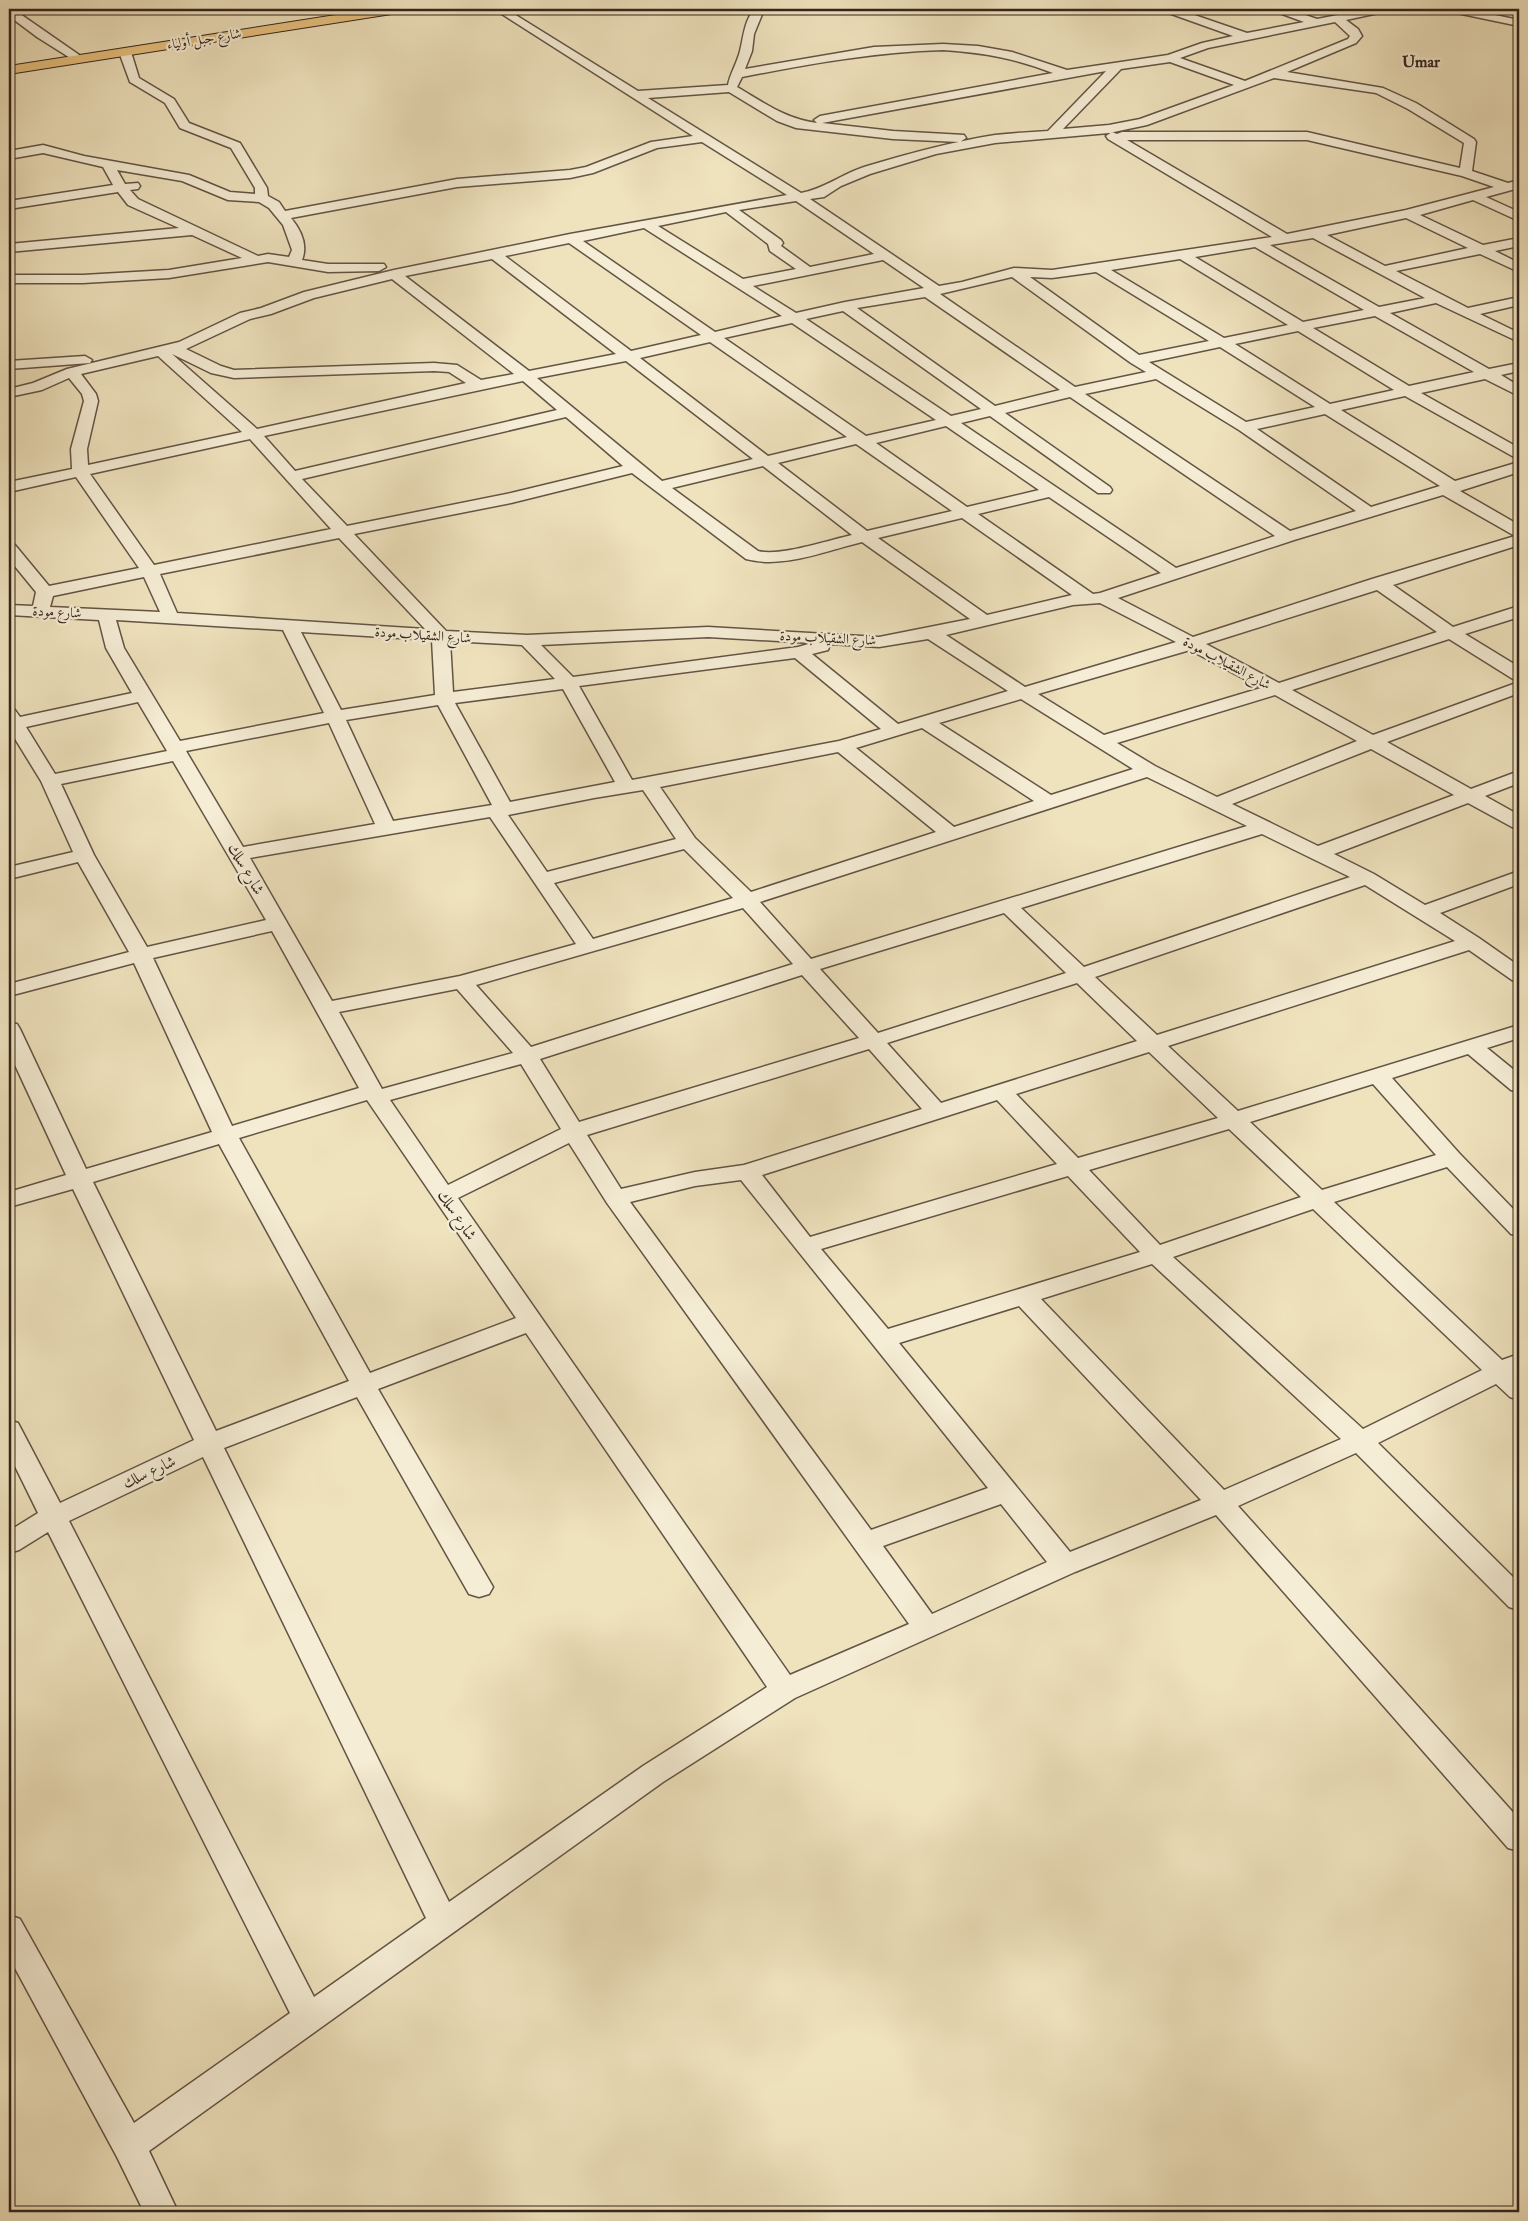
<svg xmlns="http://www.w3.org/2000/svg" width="1528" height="2221" font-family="'IM FELL Double Pica',Amiri,serif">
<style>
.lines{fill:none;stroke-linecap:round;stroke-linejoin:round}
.minor-casing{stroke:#635445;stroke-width:3}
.highway-casing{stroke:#34251d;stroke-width:2}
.minor{fill:#f5edd5;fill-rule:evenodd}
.highway{fill:#e8c27f;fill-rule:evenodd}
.labels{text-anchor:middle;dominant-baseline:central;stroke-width:4.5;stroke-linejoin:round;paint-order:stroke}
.far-street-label{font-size:14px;fill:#34251d;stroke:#f5edd5}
.far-quarter-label{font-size:16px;font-weight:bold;fill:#34251d;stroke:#f5edd5}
.street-label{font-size:16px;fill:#34251d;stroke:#f5edd5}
</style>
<rect width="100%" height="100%" fill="#efe3be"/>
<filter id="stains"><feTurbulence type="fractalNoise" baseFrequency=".004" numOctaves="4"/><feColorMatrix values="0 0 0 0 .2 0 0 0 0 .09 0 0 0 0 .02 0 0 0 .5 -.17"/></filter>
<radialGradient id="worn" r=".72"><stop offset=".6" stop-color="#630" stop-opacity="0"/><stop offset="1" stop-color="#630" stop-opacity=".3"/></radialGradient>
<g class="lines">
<defs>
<g id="minor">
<polygon points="9,9 13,9 85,59 79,62 75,61 37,37 9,16"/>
<path d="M494,9H506L638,91L728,85C730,74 737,63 740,51C743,41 745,12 758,9L763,12L754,34L752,51L745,69L874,47L943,44L978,46L1012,52L1067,70L1168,55L1202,43L1233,36L1163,11L1162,9H1177L1247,33L1304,22L1274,11L1273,9H1288L1317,19L1369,9H1389L1388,11L1346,20L1358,29L1362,36L1356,43L1287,72L1383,88L1416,103L1474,139L1476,142L1472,171L1508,183L1519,180V188L1486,197L1519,212V221L1473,200L1420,215L1483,245L1519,238V246L1495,251L1519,263V272L1480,254L1396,271L1468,308L1519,297V305L1480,314L1519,333V342L1436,303L1390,313L1489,369L1519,363V371L1501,375L1519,386V396L1485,379L1421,393L1519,448V459L1514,457L1405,396L1341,410L1455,481L1519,462V472L1460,491L1519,525V545L1393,585L1453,627L1519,606V617L1465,634L1519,667V680L1513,679L1449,639L1292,690L1373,735L1519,682V693L1387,742L1471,789L1519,771V783L1485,796L1519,815V829L1512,827L1468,803L1334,854L1374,874L1425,905L1519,871V884L1440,913L1479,938L1519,966V982L1512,980L1469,950L1168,1046L1238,1111L1519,1025V1038L1487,1048L1519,1074V1092L1511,1090L1468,1054L1392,1078L1459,1153L1519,1215V1236L1511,1234L1447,1167L1334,1202L1502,1360L1519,1354V1372L1516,1374L1519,1377V1400L1510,1397L1496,1384L1378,1443L1519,1583V1610L1509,1607L1356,1453L1238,1506L1519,1819V1851L1508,1848L1216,1515L1075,1572L795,1698L663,1782L149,2151L178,2212H144L117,2157L9,1957V1915L20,1919L134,2123L290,2013L48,1532L19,1550L9,1553V1531L38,1513L9,1454V1420L18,1423L60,1503L194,1440L73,1189L9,1207V1192L66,1175L9,1052V1023L17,1024L20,1029L86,1169L212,1132L134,963L9,996V984L129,952L78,862L9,879V867L73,852L41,781L9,729V709L15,710L20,717L132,693L106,648L99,620L9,615V605L33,606L36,592L9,559V544L15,545L49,586L139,568L76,477L9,492V482L72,469L71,449L84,401L82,394L69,378L42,390L9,397V389L33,383L67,369L179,342L240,313L261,308L304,292L394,270L570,234L787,195L702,142L657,148L593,173L570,178L457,187L291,218C301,230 308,245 302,260L328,264H384L386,267L379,271L328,272L268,262L169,278L83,283H9V275H83L169,270L242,258L192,235L9,252V244L179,228L128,205L118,192L9,209V201L113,185L103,167L43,153L9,159V151L43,145L84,156L189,175L230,192L255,194V188L231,148L180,128L165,103L130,82L119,52L125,49L131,52L139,78L174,99L189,123L240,143L267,188L268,196L279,202L285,211L457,179L570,170L586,167L651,142L693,136ZM1335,22L1350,36L1348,39L1245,81L1180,58L1208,48ZM943,50C985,53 1014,58 1053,73L820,116L814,120L817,123C785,119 763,102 737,87L742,77C809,64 875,52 943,50ZM1170,62L1234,85L1140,119L1109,125L1063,129L1121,69ZM1106,71L1048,131C1031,132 1013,133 995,135C951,142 907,154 864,167C842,174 824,189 801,193L648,98L729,92L777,121L796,128L893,139L960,142L966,138L964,135L893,131L822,123ZM1274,78L1376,93L1408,109L1464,143L1460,168L1307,132H1122L1117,134L1112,132L1106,136L1108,139L1272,237L1052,270L1014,268L962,282L939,286L810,199L824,197L841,186L870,174L936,154L995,143L1109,133L1147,125ZM1127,140H1307L1462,176L1494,187L1406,210L1287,234ZM117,170L182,181L228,200L259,202L269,208L283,225L292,250L289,257L268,254L258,256L138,199L130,190L138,189L140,186L138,183L125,184ZM796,201L874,254L810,267L781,246L783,243L781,240L739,210ZM726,212L768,244L770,251L796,269L743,279L658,226ZM1406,218L1468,248L1385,266L1327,235ZM644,228L782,316L715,332L583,241ZM1313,238L1425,298L1379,307L1270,245ZM569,243L701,335L631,351L505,256ZM1255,247L1364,310L1303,322L1195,257ZM492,259L616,354L529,371L405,276ZM1180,259L1288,325L1224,338L1111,270ZM883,260L924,288L845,302L796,313L753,286ZM1096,272L1209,341L1139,355L1030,277L1052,278ZM1012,277L1131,363L1146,372L1075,387L940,294ZM392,279L514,374L481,380L457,365L434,363L234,370L221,366L186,349L250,319L271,314L314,298ZM925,297L1060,390L995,406L857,308ZM843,311L981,409L951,416L806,319ZM1375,316L1474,372L1409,386L1313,328ZM792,323L936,420L866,436L724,338ZM1298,331L1394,390L1330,404L1235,344ZM710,342L847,437L768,456L640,358ZM1220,347L1315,407L1246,422L1149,362ZM172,354L211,373L234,378L434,371L449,372L466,383L257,429ZM158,356L242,432L88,465L87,449L98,401L96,394L81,374ZM626,361L753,459L662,481L537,378ZM1156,379L1239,430L1356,511L1290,531L1085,394ZM523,381L557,410L295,471L264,436ZM1070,397L1275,536L1176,568L961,423L990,416L1098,493H1110L1112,490L1110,487L1005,413ZM1325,414L1440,486L1371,507L1257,429ZM566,417L623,466L511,493L347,526L302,479ZM946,426L1039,490L967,507L876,443ZM250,439L331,529L154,565L90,474ZM856,444L859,446L952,511L867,531L778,463ZM763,466L852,535C829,540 779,557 758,551L672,488ZM632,473L746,559C783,569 825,551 862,542L970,619L879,637L708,627L527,635L446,631L354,534L511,503ZM1443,495L1515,536L1372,579L1193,637L1118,598L1294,540ZM1049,497L1161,573L1100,593L1093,594L978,514ZM962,518L1072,595L987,615L878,538ZM339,538L425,629L177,613L160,574ZM144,577L160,612L50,607L53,596ZM1377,590L1437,632L1279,683L1206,644ZM1100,603L1176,642L1025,687L946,635L1073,605ZM116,620L283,630L324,713L180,741L124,648ZM301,632L432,640L435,695L341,710ZM708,637L812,643L798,647L573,677L541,645ZM928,639L1008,691L898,724L812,654L828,650L830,644L879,647ZM450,641L522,645L555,679L453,692ZM1190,650L1261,688L1104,735L1038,694ZM795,658L881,729L839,741L632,780L579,686ZM563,689L615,782L510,802L455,703ZM1275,695L1357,741L1217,797L1155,766L1117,743ZM1021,699L1133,769L1051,795L939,723ZM138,702L167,751L55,774L26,727ZM438,705L492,805L393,821L346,720ZM329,723L375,824L243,847L186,751ZM922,728L1034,801L954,827L856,748ZM1371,749L1454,795L1318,846L1232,804ZM838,752L936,832L751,892L695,838L660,787ZM173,761L266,920L147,947L94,855L61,784ZM1147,777L1247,826L811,959L760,902ZM643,790L676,839L547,872L508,815L594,798ZM490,817L576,944L460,976L332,1001L250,858ZM1262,834L1350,877L1084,967L1021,908ZM684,849L733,898L593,939L554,883ZM1365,885L1455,941L1157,1035L1095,977ZM743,908L793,964L531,1047L476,985ZM1004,913L1066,973L878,1033L820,969ZM272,931L359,1088L232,1126L153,958ZM802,975L859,1038L579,1122L540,1059ZM1077,983L1137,1041L941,1103L887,1043ZM457,989L513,1053L382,1089L339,1012ZM869,1049L922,1109L744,1165L695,1172L621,1189L587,1135ZM1149,1052L1218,1118L1078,1158L1016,1094ZM521,1064L561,1129L448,1185L390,1100ZM1373,1084L1436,1155L1322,1190L1250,1122ZM367,1100L516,1318L370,1373L239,1138ZM997,1100L1057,1164L810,1237L762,1175ZM1229,1129L1301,1197L1160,1245L1089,1170ZM569,1143L607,1203L909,1624L790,1675L458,1198ZM219,1144L349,1381L216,1431L93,1182ZM1068,1176L1140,1252L888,1329L821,1249ZM741,1180L988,1488L871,1530L630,1202L695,1186ZM1313,1209L1482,1370L1363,1429L1173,1257ZM1152,1264L1341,1439L1224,1490L1041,1299ZM1019,1306L1201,1500L1070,1552L899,1343ZM526,1333L767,1687L643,1766L449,1902L224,1448L357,1397L469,1594L479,1597L489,1594L493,1587L378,1389ZM203,1457L426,1918L314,1997L69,1521ZM1001,1504L1047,1562L932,1614L883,1546Z"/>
<polygon points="1447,9 1466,9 1519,20 1519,26 1452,12"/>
<polygon points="85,356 92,360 90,363 9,369 9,361"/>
</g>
<polygon id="highway" points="374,9 405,9 398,13 9,74 9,66"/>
</defs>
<use href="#minor" class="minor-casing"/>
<use href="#highway" class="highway-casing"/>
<use href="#minor" class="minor"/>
<use href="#highway" class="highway"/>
</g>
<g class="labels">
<g class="far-street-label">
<text transform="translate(204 39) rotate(-9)">شارع جبل أولياء</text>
<text transform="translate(57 612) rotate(3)">شارع مودة</text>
<text transform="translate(423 635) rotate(4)">شارع الشقيلاب مودة</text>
<text transform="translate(828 638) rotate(3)">شارع الشقيلاب مودة</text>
<text transform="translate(1227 663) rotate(28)">شارع الشقيلاب مودة</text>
</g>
<g class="far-quarter-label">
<text x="1421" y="62">Umar</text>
</g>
<g class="street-label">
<text transform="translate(246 869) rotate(60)">شارع سلك</text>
<text transform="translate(457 1215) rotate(56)">شارع سلك</text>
<text transform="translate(149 1472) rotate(-25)">شارع سلك</text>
</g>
</g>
<rect width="1528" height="2221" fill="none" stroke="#efe3be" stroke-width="30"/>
<rect x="10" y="10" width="1508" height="2201" fill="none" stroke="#34251d" stroke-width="2.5"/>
<rect x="15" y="15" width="1498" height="2191" fill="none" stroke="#34251d"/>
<rect width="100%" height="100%" filter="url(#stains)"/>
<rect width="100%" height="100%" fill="url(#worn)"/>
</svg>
